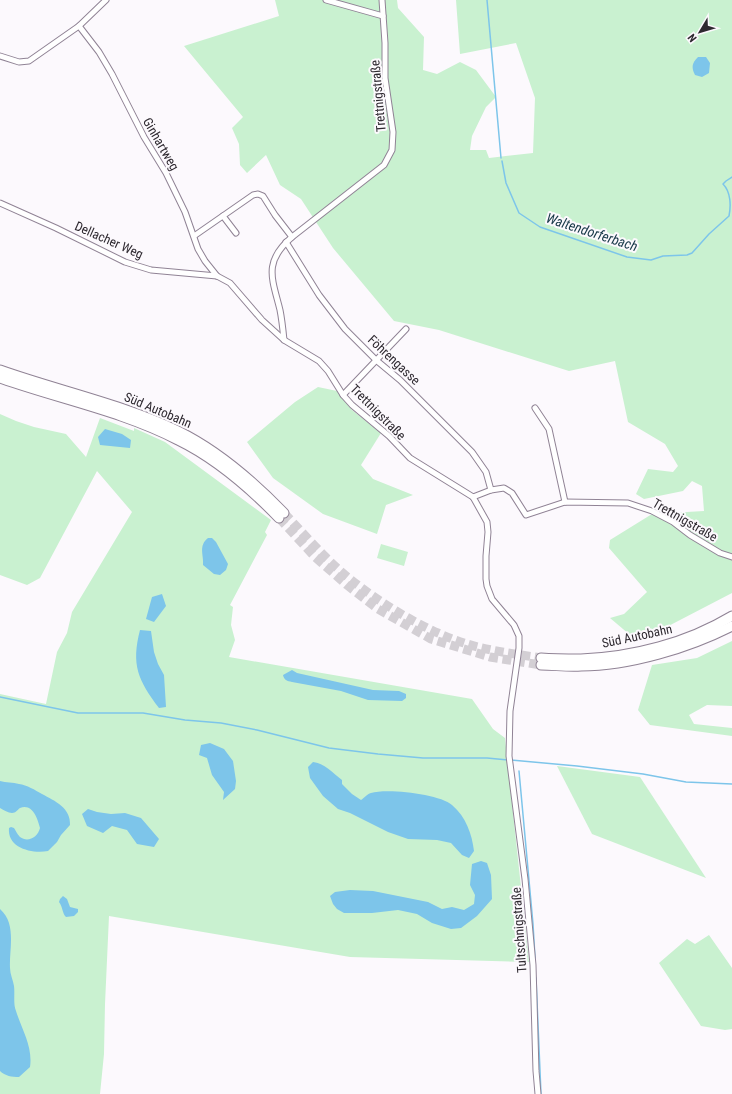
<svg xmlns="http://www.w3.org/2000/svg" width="732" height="1094" font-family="'Roboto Condensed',sans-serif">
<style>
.green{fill:#c9f1d0}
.water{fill:#7dc5ea}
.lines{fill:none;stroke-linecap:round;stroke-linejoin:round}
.stream{stroke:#7dc5ea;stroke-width:1.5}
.motorway-tunnel{stroke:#d3cfd4;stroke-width:9;stroke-dasharray:9 4.5;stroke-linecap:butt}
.minor-casing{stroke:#908395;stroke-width:7}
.motorway-casing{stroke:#908395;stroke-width:11}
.minor{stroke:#fff;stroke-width:5}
.motorway{stroke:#fff;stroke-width:9}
.labels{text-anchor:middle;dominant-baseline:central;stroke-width:4;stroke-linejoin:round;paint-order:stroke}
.street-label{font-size:13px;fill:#2e2930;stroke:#fcf9fd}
.water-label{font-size:14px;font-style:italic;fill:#163747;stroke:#fcf9fd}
</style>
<rect width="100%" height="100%" fill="#fcf9fd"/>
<g class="green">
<polygon points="275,0 397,0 398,8 424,37 423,70 437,74 460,62 476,70 496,97 486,107 472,136 470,150 486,150 489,158 533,153 535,98 516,43 460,54 456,0 732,0 732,593 655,633 636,640 610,618 624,614 647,592 609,548 610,540 652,514 704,511 702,486 692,481 683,491 644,499 636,494 648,469 673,472 678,466 665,444 628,422 615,361 569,371 439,330 394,321 333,248 301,199 280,185 266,155 247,173 240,165 239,144 232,128 243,117 184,46 279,16"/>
<polygon points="318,387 337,391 352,410 381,433 361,465 373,479 413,495 386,505 377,534 323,514 273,478 247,442 295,402"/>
<polygon points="0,414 16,421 34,427 66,434 86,457 100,418 134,431 134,428 165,442 271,520 265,532 267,535 230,605 233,607 231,625 235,640 229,657 472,699 493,729 505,738 529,962 350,957 109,916 105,1004 104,1054 100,1094 0,1094 0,694 46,704 57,652 67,633 72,612 132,512 97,471 40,578 27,585 0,575"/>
<polygon points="381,544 408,552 404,566 377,558"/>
<polygon points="732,641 732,706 707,705 689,715 694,724 732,728 732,736 650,725 638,710 652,665 697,658"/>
<polygon points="557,766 640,777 706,878 592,834"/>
<polygon points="709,935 732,968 732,1029 725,1030 701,1026 659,963 687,939 695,944"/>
</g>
<g class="water">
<path d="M698,57H706L710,63L709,73L702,77L695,75C691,67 692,63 698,57Z"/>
<polygon points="105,429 122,434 131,440 130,448 100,445 98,437"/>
<path d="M208,538H212L216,542L228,564L226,570L220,575L214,574L203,565C204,555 198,546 208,538Z"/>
<polygon points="162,594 166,606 154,622 146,619 152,597"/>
<path d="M140,630L151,631L154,652L158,664L164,675L166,707L159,708C138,680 131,665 140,630Z"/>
<path d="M292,670L297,673L373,690L399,691L406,694V698L402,701L368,700L341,691L292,682C287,681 284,680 283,675Z"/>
<polygon points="210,743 224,749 233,761 236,781 235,789 223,800 224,792 212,775 207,758 199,755 201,745"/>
<path d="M313,762C324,763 333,773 342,780V784L352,794L361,800C364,798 367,794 371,793C387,788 440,794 452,805C466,817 472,834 474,851L469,858L462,855L451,843L437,840L408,839L388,832L350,813L338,809L323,796L310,778L308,767Z"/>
<path d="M0,781C6,783 13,782 19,784C27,785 35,790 42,794C55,801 71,808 70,825L61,835L57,842L48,851C32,854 7,848 9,828L11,827L14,828C16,831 17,834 20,837C28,843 38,837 40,828C38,820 33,803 20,808C17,810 16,813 12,813C8,813 4,810 0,808Z"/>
<polygon points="88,809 97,812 111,814 125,813 141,818 159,839 154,847 137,844 127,830 112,826 103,833 87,826 82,814"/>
<polygon points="481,861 487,863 491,875 492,899 477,916 461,928 451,929 432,923 417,914 398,910 372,913 344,913 337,909 333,904 330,896 335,892 350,890 373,891 428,902 442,909 452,907 464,910 474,904 475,895 470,885 472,864"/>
<path d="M63,896L67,899L70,907L78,909V912L74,916L66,917C62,913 63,907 59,902L60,899Z"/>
<path d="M0,909C17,924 9,949 10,968C10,974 13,980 14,986C15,994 13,1004 16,1011C22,1030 33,1047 30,1067L19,1077C12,1077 5,1076 0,1071Z"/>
</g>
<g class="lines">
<g class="stream">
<polyline points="487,0 501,158"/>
<path d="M502,161L506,183L519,213L540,227L627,257L651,260L663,256L687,255L692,253L709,234L729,216C731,206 731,192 723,184L726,181L732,177"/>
<polyline points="0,697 78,713 143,713 185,720 221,723 257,730 329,748 378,754 423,758 487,758 508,760"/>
<polyline points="511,760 577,766 643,774 686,782 732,784"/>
<polyline points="519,771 533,924 535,958"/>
<polyline points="536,978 541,1094"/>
</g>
<g class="motorway-tunnel">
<path d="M284,513C305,535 326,560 350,579C381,604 426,631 464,643C489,651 515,654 541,658"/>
<polyline points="279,518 315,557 347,585 378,609 431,639 490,657 541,665"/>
</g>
<defs>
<g id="minor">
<polyline points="326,0 383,16"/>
<polyline points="79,26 99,52 112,74 144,137 166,173 185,212 198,249 205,261 217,276"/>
<polyline points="0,56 19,62 29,61 79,26 106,0"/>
<polyline points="0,203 56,228 125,262 151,270 217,276 230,283 262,320 284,340 319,361 328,371 343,395 352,405 389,436 410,458 473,497"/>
<polyline points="223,216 236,233"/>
<polyline points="194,236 253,195 258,194 263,196 275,215 292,237"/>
<polyline points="286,242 319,295 345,329 376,360 400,380 472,452 486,472 491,490"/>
<path d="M284,340C283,330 282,320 280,310C272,278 263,262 292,237L384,165L392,150L393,132L385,78V43L382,0"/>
<polyline points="343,395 406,329"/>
<polyline points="535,408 549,429 565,502"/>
<polyline points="473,497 487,522 488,532 486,556 486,579 487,586 492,599 514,625 519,636 519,648 510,711 509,756 525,879 533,965 536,1071 538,1094"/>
<polyline points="473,497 491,490 504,488 512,493 526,515 565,502 628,503 652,511 673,522 690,535 720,553 732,557"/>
</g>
<g id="motorway">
<path d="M0,370C59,391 122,404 178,431C219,451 253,481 284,513"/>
<path d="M0,378C59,399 122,411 178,440C217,459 249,487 279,518"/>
<path d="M541,658C554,659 568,659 581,659C633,657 687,643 732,616"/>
<path d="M541,665C554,665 568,667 581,666C629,666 689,648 732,626"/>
</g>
</defs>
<use href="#minor" class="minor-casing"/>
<use href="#motorway" class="motorway-casing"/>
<use href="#minor" class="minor"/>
<use href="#motorway" class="motorway"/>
</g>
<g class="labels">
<g class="street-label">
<text transform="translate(378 96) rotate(-95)">Trettnigstraße</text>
<text transform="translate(161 144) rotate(60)">Ginhartweg</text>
<text transform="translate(109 240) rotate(24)">Dellacher Weg</text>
<text transform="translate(394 360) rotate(43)">Föhrengasse</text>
<text transform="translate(158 410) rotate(23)">Süd Autobahn</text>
<text transform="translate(378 412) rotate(45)">Trettnigstraße</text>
<text transform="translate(685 520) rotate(30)">Trettnigstraße</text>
<text transform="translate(637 636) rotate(-12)">Süd Autobahn</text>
<text transform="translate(519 930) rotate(-94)">Tultschnigstraße</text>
</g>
<g class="water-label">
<text transform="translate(592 232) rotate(18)">Waltendorferbach</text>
</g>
</g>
<g transform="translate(700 32) rotate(232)" stroke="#fcf9fd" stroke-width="3" paint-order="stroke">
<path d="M0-3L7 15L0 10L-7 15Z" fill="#2e2930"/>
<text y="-6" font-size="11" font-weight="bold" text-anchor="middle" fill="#2e2930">N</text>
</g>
</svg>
